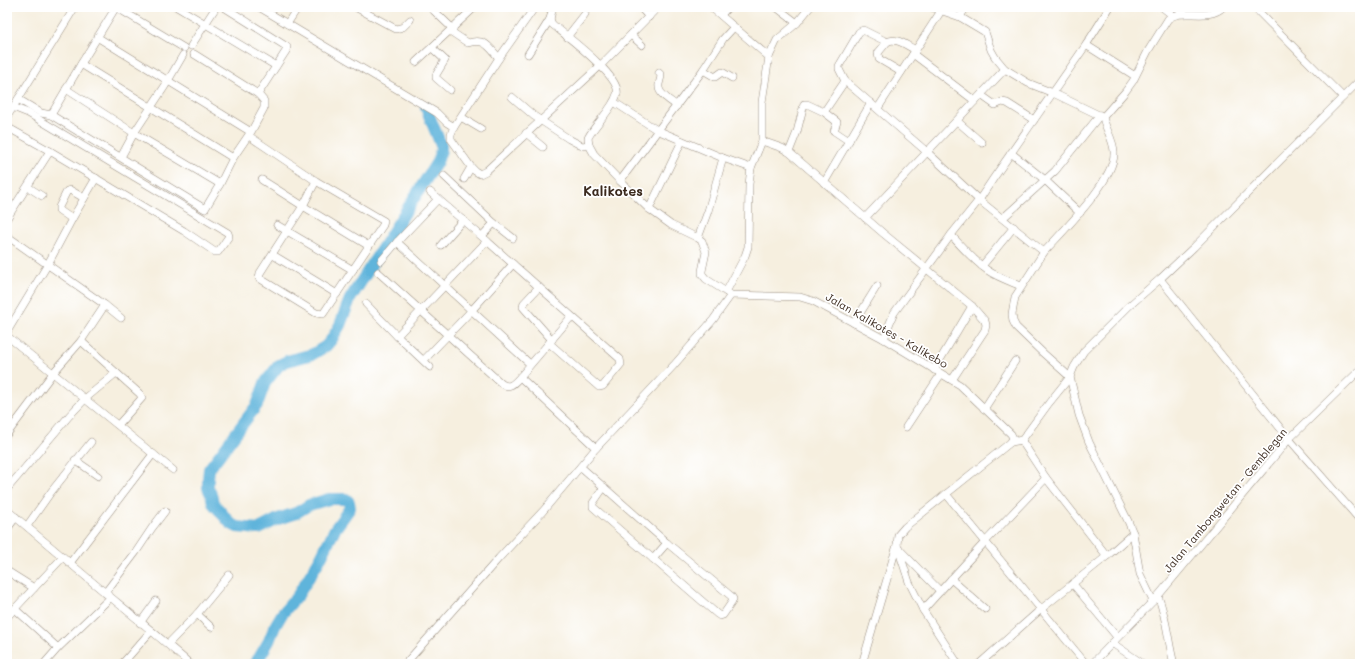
<svg xmlns="http://www.w3.org/2000/svg" width="1367" height="671" font-family="Mali,sans-serif">
<style>
.lines{fill:none;stroke-linecap:round;stroke-linejoin:round}
.river{stroke:#5fb4db;stroke-width:12}
.minor-tunnel{stroke:#d1c8b8;stroke-width:7;stroke-dasharray:7 3.5;stroke-linecap:butt}
.minor-casing{stroke:#988c7e;stroke-width:8}
.minor{stroke:#fff;stroke-width:7}
.labels{text-anchor:middle;dominant-baseline:central;stroke-width:3.5;stroke-linejoin:round;paint-order:stroke}
.street-label{font-size:11px;fill:#3b2a1e;stroke:#fff}
.quarter-label{font-size:13px;font-weight:bold;fill:#3b2a1e;stroke:#fff}
</style>
<rect width="100%" height="100%" fill="#fff"/>
<filter id="ink" filterUnits="userSpaceOnUse"><feTurbulence type="fractalNoise" baseFrequency=".025" numOctaves="2"/><feDisplacementMap in="SourceGraphic" scale="8" xChannelSelector="R" yChannelSelector="G"/><feConvolveMatrix kernelMatrix="1 2 1 2 8 2 1 2 1" color-interpolation-filters="sRGB"/></filter>
<filter id="wash" filterUnits="userSpaceOnUse"><feTurbulence type="fractalNoise" baseFrequency=".012" numOctaves="4" result="noise"/><feDisplacementMap in="SourceGraphic" scale="16" xChannelSelector="R" yChannelSelector="G"/><feGaussianBlur stdDeviation="0.9" result="paint"/><feColorMatrix in="noise" values="0 0 0 0 0 0 0 0 0 0 0 0 0 0 0 0 0 1.4 0 .05"/><feComposite in="paint" operator="in"/></filter>
<g filter="url(#wash)">
<rect width="100%" height="100%" fill="#f6efdf"/>
<g class="lines">
<polyline class="river" points="254,664 259,658 269,641 275,626 282,614 298,595 320,559 335,529 350,508 349,502 346,499 329,499 309,505 296,513 278,519 259,529 237,527 231,524 213,503 211,494 208,488 208,479 209,469 257,405 265,383 279,365 287,361 313,354 326,346 332,339 340,325 350,299 437,162 441,150 441,145 426,108"/>
</g>
</g>
<g filter="url(#ink)">
<g class="lines">
<polyline class="minor-tunnel" points="546,7 551,11"/>
<defs>
<g id="minor">
<polyline points="116,7 184,48"/>
<polyline points="177,7 276,66"/>
<polyline points="224,7 284,45 287,47 286,51 258,94"/>
<polyline points="259,7 437,113 446,122 454,127 499,58 535,7"/>
<polyline points="355,7 396,29 403,27 410,20"/>
<polyline points="430,7 453,29"/>
<path d="M553,7L550,19L552,24C565,35 622,77 617,94C613,109 595,124 588,138L589,145L594,154L620,181L649,209L671,225L698,238L702,241L706,252L702,271V274L706,279L731,295L800,297L813,301L884,339L960,385L1011,434L1013,438L1011,442L905,527L898,535L897,545L909,582L923,610L958,664"/>
<polyline points="640,7 649,17"/>
<polyline points="711,7 769,57"/>
<polyline points="776,7 797,23"/>
<polyline points="931,7 960,17 966,7"/>
<polyline points="1162,7 1172,15"/>
<polyline points="1254,7 1343,97"/>
<polyline points="721,15 728,7"/>
<polyline points="960,17 985,32 991,50 995,57 1005,69"/>
<polyline points="287,24 298,7"/>
<path d="M450,31L468,43C485,38 488,46 499,58"/>
<polyline points="631,35 642,45"/>
<polyline points="97,37 251,132 264,108 264,101 258,94 194,54"/>
<polyline points="567,37 585,14"/>
<polyline points="887,42 878,53 879,59 901,72"/>
<polyline points="1086,45 1135,76"/>
<polyline points="191,46 216,7"/>
<polyline points="432,48 445,60 436,75 436,78 450,90"/>
<polyline points="528,54 550,19"/>
<polyline points="913,54 975,101"/>
<polyline points="416,62 475,7"/>
<polyline points="81,64 233,158"/>
<polyline points="703,70 715,77 722,72 732,78"/>
<path d="M659,73L661,75C661,80 658,83 659,88C660,95 671,101 677,106"/>
<path d="M845,81L927,152L979,200L1044,252C1062,232 1116,179 1114,152C1114,141 1105,128 1103,117L1125,92L1133,81L1148,51L1168,19C1182,7 1208,22 1223,7"/>
<polyline points="66,89 134,133 220,184"/>
<polyline points="981,95 995,105 1002,102 1007,103 1034,120"/>
<polyline points="512,97 534,116 569,139 582,146 589,145"/>
<polyline points="18,99 41,113 51,115 81,64 116,7"/>
<polyline points="614,102 657,130 723,158 751,168"/>
<polyline points="878,108 941,11"/>
<polyline points="824,112 837,122 834,131 849,141"/>
<polyline points="51,115 205,209 220,184 233,158 250,133"/>
<polyline points="7,117 75,7"/>
<polyline points="461,117 481,129"/>
<polyline points="957,121 982,143"/>
<polyline points="7,127 50,151 184,231 215,252 218,252 229,236 228,233 28,113 13,107"/>
<polyline points="454,127 451,134 451,139 471,167"/>
<polyline points="526,133 543,147"/>
<polyline points="249,136 316,181 384,221 383,225 323,314 316,313 259,278 260,273 303,206 262,180"/>
<polyline points="762,141 782,148 789,152 884,234 972,306 985,321 986,325 985,330 952,380"/>
<path d="M789,152L797,132L804,104H807L824,112L845,81L839,69V66L859,32L863,30L887,42C895,36 907,46 916,50"/>
<polyline points="1011,153 1045,180 1080,213"/>
<polyline points="121,157 134,133 165,86 183,55"/>
<polyline points="444,176 494,223 513,238"/>
<polyline points="464,179 471,167 475,171 480,174 486,171 601,65 658,7"/>
<polyline points="316,181 303,206 369,246"/>
<polyline points="620,181 703,70 723,39 734,27"/>
<polyline points="824,183 871,103"/>
<polyline points="28,187 42,196"/>
<polyline points="430,192 438,199"/>
<polyline points="649,209 682,141"/>
<polyline points="7,218 50,151"/>
<polyline points="865,218 1005,69 1028,83 1053,93 1103,117"/>
<polyline points="1003,218 1055,171 1100,115"/>
<polyline points="72,219 96,178"/>
<polyline points="277,225 353,270"/>
<path d="M951,235C962,247 973,260 987,270C997,277 1009,281 1021,286"/>
<polyline points="7,236 105,305 81,341 53,373 7,434"/>
<polyline points="482,236 494,223"/>
<polyline points="698,238 708,211 723,158"/>
<polyline points="487,241 438,199 397,242 530,364"/>
<polyline points="441,245 463,220"/>
<polyline points="1044,252 1015,297 1012,314 1013,321 1016,327 1043,353 1070,377 1079,415 1089,442 1128,521 1133,533 1140,574 1153,601"/>
<polyline points="273,255 337,294"/>
<polyline points="381,261 397,242"/>
<polyline points="982,266 1014,227"/>
<path d="M378,272L502,384C510,389 514,383 520,377"/>
<polyline points="1160,279 1289,439 1360,520"/>
<polyline points="539,287 524,303 523,307 552,340"/>
<polyline points="726,292 745,256 748,247 749,184 751,168 762,141 762,102 769,57 777,40 797,23 810,7"/>
<polyline points="366,304 397,336"/>
<polyline points="105,305 121,318"/>
<polyline points="571,317 520,377 596,448"/>
<polyline points="854,323 877,286"/>
<polyline points="7,332 48,264 72,219 59,210 59,207 67,191 70,190 84,198"/>
<polyline points="7,336 173,470"/>
<polyline points="884,339 889,325 894,313 951,235 979,200 993,179 1086,45 1110,7"/>
<polyline points="81,341 140,394 142,398 118,425"/>
<polyline points="424,360 472,310 513,264"/>
<polyline points="430,367 397,336 487,241 620,359 621,364 603,386 599,387 549,343"/>
<polyline points="934,370 972,306"/>
<polyline points="984,409 1015,361"/>
<polyline points="906,427 941,374"/>
<polyline points="1011,442 1022,440 1049,403 1070,377 1074,367 1084,351 1129,306 1160,279 1194,247 1360,80"/>
<polyline points="75,460 98,476"/>
<polyline points="581,467 667,543 731,596 733,599 732,602 723,615 720,616 717,614 593,507 593,503 604,487"/>
<polyline points="7,489 69,416 86,398 116,373"/>
<polyline points="946,494 1086,664"/>
<polyline points="7,510 63,557 7,617"/>
<polyline points="27,526 51,492 91,442"/>
<polyline points="7,529 16,517"/>
<polyline points="900,550 940,591"/>
<polyline points="1107,556 1133,533"/>
<path d="M63,557C105,594 149,627 190,664"/>
<polyline points="653,559 667,543"/>
<polyline points="70,563 153,454"/>
<polyline points="7,571 34,588"/>
<polyline points="951,579 985,609"/>
<polyline points="1073,584 1117,637"/>
<polyline points="105,593 136,552 152,528 165,511"/>
<polyline points="15,609 58,648 110,598"/>
<polyline points="923,610 985,542 1046,478"/>
<polyline points="197,614 211,627"/>
<polyline points="140,623 156,601"/>
<polyline points="1112,643 1143,664"/>
<polyline points="168,644 197,614 229,575"/>
<polyline points="44,664 58,648"/>
<polyline points="122,664 151,631"/>
<polyline points="405,664 499,558 543,511 596,448 674,365 713,320 731,295"/>
<polyline points="862,664 897,545"/>
<polyline points="979,664 1040,610 1107,556 1046,478 1023,443 1022,440"/>
<polyline points="1092,664 1156,598"/>
<path d="M1174,664C1168,642 1167,618 1158,596L1289,439L1360,370"/>
</g>
</defs>
<use href="#minor" class="minor-casing"/>
<use href="#minor" class="minor"/>
</g>
</g>
<g class="labels">
<g class="street-label">
<text transform="translate(887 330) rotate(30)">Jalan Kalikotes - Kalikebo</text>
<text transform="translate(1225 500) rotate(-50)">Jalan Tambongwetan - Gemblegan</text>
</g>
<g class="quarter-label">
<text x="613" y="190">Kalikotes</text>
</g>
</g>
<rect width="1367" height="671" fill="none" stroke="#fff" stroke-width="24"/>
</svg>
